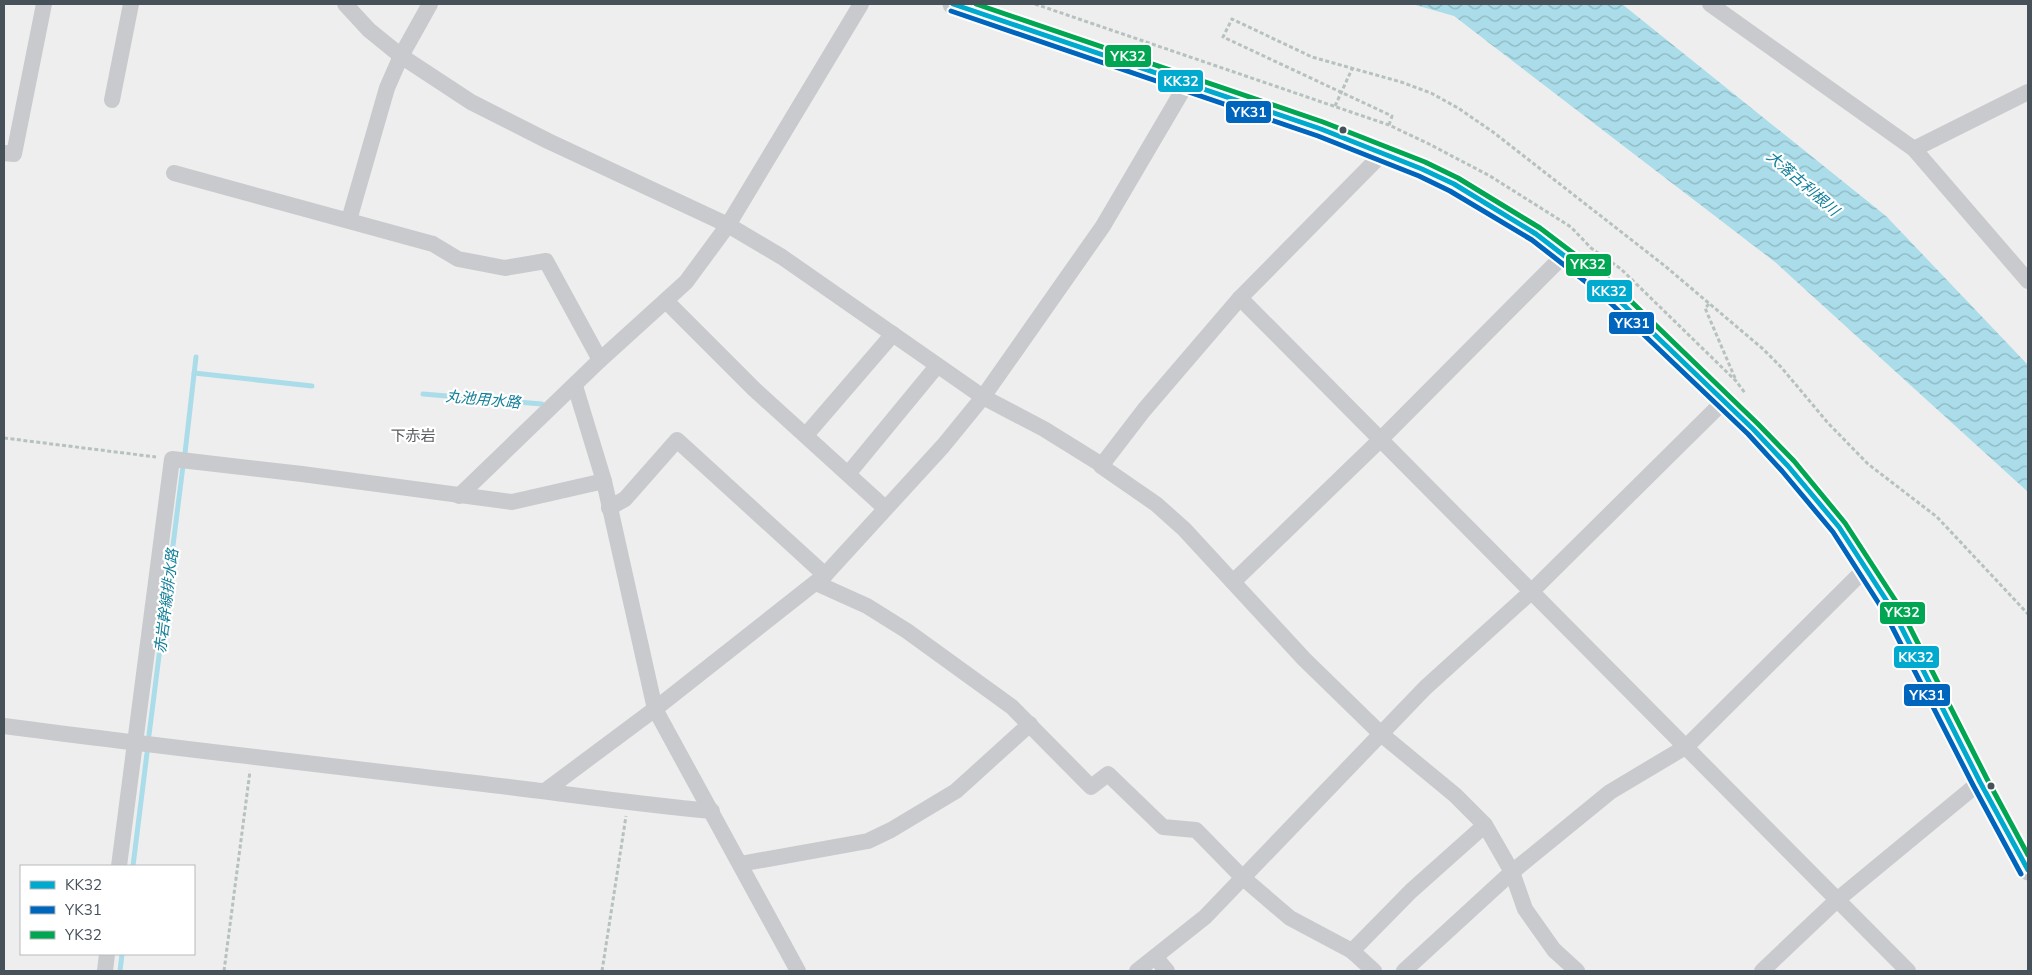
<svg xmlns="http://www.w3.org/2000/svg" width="2032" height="975" font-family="Mulish,'Noto Sans JP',sans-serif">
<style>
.water{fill:url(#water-waves)}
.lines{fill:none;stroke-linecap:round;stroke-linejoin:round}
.stream{stroke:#aadde9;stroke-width:5}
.path{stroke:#b6c2be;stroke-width:3;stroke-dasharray:4 2.5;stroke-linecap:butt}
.minor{stroke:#c8cacd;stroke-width:16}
.major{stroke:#c4c8cb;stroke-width:21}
.bus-1-casing{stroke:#fff;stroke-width:9}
.bus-2-casing{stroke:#fff;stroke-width:9}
.bus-3-casing{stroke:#fff;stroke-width:9}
.bus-1{stroke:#00a9ce;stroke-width:5}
.bus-2{stroke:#0065bd;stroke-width:5}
.bus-3{stroke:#00a651;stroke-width:5}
.bus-dot{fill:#46515a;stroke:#fff;stroke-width:2}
.labels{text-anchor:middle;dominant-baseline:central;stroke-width:4.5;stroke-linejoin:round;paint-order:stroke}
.water-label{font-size:15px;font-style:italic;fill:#127f9a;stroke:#fff}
.neighbourhood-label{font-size:15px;fill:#5a5e62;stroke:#fff}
.line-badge{stroke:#fff;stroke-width:2}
.badge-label{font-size:14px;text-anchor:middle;font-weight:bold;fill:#fff}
</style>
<defs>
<pattern id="water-waves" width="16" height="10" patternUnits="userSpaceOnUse" patternTransform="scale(1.25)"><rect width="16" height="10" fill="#aadde9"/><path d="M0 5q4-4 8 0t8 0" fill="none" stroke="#8cb6c0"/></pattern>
</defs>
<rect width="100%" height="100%" fill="#efeeee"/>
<polygon class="water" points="1412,4 1622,4 1886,216 2028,365 2028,492 1775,262 1454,16"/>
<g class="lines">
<g class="stream">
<polyline points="194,373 312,386"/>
<polyline points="423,394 542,404"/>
<polyline points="185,453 196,357"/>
<polyline points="149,735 183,466"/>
<polyline points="133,866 147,753"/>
<polyline points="120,971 122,954"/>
</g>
<g class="path">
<polyline points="1035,4 1389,125 1429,144 1490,176 1571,227 1591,248 1621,269 1736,381 1745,393"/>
<polyline points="1335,106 1352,69"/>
<polyline points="1389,125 1392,116 1223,37 1232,19 1312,57 1401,82 1431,93 1458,108 1493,132 1665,266 1763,349 1781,367 1828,423 1868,464 1937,517 2028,614"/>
<polyline points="1709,304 1705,308 1735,378"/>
<polyline points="4,438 156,457"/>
<polyline points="224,971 250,771"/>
<polyline points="602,971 626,816"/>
</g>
<g class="minor">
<polyline points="345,4 369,30 401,56 471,102 548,141 728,225 782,257 983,397 1044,429 1102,465"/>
<polyline points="1710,4 1914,149 2028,281"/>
<polyline points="112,100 131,4"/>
<polyline points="1914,149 2028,92"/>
<polyline points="4,153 14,154 44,4"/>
<polyline points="1383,153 1240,298 1144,410 1101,466 1156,504 1184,529 1304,659 1381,734 1455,795 1485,825 1512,872 1525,909 1554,950 1577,971"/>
<polyline points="174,173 433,244 458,259 505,268 546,261 600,360"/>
<polyline points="349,220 387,88 401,56 430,4"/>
<polyline points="1240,298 1908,971"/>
<polyline points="667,302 754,389 885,508"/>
<polyline points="575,386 604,481 655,709 798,971"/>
<polyline points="806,435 893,334"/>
<polyline points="848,474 937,366"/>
<polyline points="459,496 600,360 686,282 728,225 861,4"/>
<polyline points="609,508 625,499 677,440 825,575"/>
<polyline points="1233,582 1380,440 1564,255"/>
<polyline points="816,583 867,606 907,631 1012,707 1091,787 1108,774 1163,827 1196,830 1242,877 1290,918 1352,951 1374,971"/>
<path d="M4,726C163,747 324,765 484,784C560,793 636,804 712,811"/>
<polyline points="545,791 655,709 825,575 943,446 983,397 1103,226 1187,83"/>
<polyline points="740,864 868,841 891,830 956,791 1030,724"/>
<polyline points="119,866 172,459 302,474 512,502 604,481"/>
<polyline points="1352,951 1411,891 1485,825"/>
<polyline points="1155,957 1167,971"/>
<polyline points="105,971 107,954"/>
<polyline points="1137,971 1205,917 1425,688 1531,592 1724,401"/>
<polyline points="1404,971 1512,872 1610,792 1687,746 1854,580 1867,568"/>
<polyline points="1762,971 1837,900 1980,782"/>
</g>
<polyline class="major" points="953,4 1321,129 1422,169 1454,184 1536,234 1605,287 1753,429 1788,466 1839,527 1867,568 1892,609 1980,782 2028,870"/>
<defs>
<polyline id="bus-1" points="953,4 1321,129 1422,169 1454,184 1536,234 1605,287 1753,429 1788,466 1839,527 1892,609 1980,782 2028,870"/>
<polyline id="bus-2" points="951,11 1318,136 1419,176 1450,191 1532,240 1600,293 1748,434 1782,471 1833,532 1885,613 1973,785 2021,874"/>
<polyline id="bus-3" points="976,4 1323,122 1425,162 1458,178 1540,228 1610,281 1758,424 1794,461 1845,523 1899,606 1987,779 2028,855"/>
</defs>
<use href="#bus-1" class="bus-1-casing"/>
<use href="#bus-2" class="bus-2-casing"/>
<use href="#bus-3" class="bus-3-casing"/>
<use href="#bus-1" class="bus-1"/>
<use href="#bus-2" class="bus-2"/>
<use href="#bus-3" class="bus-3"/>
</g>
<g class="bus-dot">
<circle cx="1343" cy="130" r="4.5"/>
<circle cx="1991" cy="786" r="4.5"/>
</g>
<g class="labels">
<g class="water-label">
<text transform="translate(1803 183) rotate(41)">大落古利根川</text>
<text transform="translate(483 399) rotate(5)">丸池用水路</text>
<text transform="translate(166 601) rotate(-83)">赤岩幹線排水路</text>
</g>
<g class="neighbourhood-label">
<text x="413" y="435">下赤岩</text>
</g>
</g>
<g class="line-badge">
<rect x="1104" y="44" width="48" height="24" rx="5" fill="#00a651"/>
<rect x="1157" y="69" width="47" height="24" rx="5" fill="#00a9ce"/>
<rect x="1225" y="100" width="47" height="24" rx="5" fill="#0065bd"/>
<rect x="1565" y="253" width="47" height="24" rx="5" fill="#00a651"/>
<rect x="1586" y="279" width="47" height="24" rx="5" fill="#00a9ce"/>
<rect x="1608" y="311" width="47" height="24" rx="5" fill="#0065bd"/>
<rect x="1879" y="601" width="47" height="24" rx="5" fill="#00a651"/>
<rect x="1893" y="645" width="47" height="24" rx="5" fill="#00a9ce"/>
<rect x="1903" y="683" width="48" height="24" rx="5" fill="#0065bd"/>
</g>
<g class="badge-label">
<text x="1128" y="61">YK32</text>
<text x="1181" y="86">KK32</text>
<text x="1249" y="117">YK31</text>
<text x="1588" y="269">YK32</text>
<text x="1609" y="296">KK32</text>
<text x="1632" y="328">YK31</text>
<text x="1902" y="617">YK32</text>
<text x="1916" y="662">KK32</text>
<text x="1927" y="700">YK31</text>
</g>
<rect width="2032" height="975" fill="none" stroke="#46515a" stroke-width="10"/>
<rect x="20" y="865" width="175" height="90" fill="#ffffff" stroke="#b5b9bd"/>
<rect x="30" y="881" width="25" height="8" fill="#00a9ce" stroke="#b5b9bd"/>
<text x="65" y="890" font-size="15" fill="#46515a">KK32</text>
<rect x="30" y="906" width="25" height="8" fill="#0065bd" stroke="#b5b9bd"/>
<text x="65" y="915" font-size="15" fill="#46515a">YK31</text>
<rect x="30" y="931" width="25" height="8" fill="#00a651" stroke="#b5b9bd"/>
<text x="65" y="940" font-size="15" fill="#46515a">YK32</text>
</svg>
